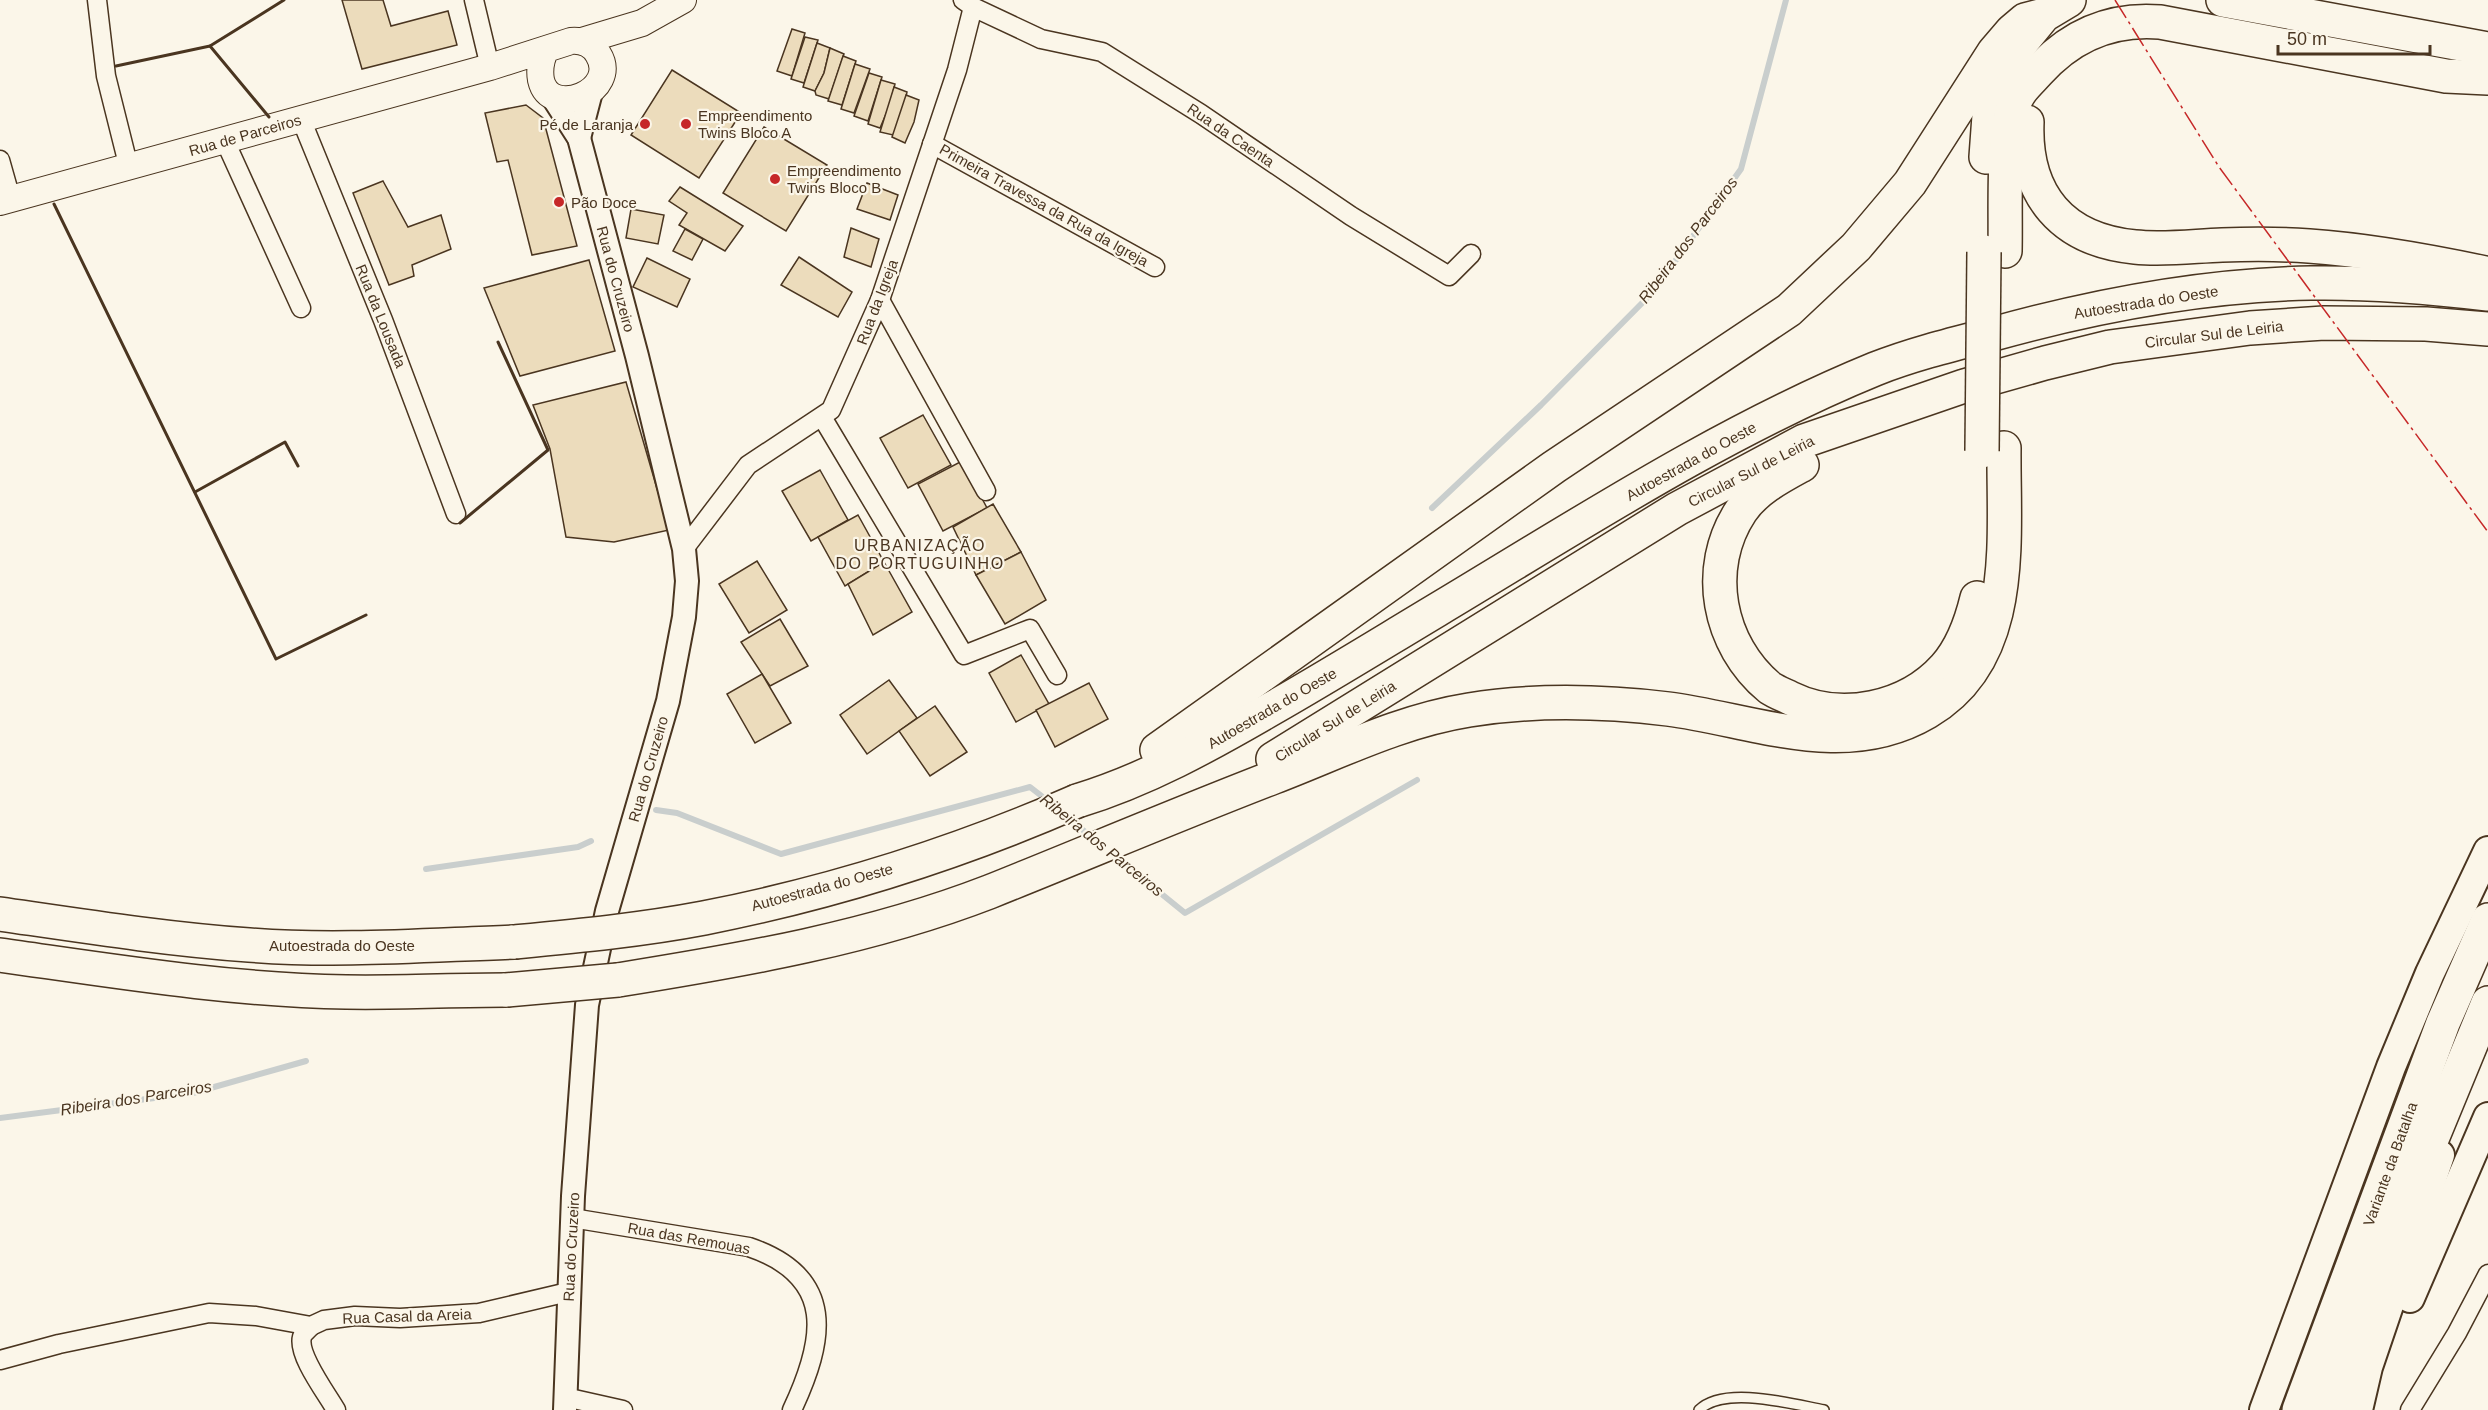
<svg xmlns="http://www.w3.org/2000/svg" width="2488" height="1410" font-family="Helvetica,sans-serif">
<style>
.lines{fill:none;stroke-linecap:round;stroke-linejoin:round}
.stream{stroke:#c9cecd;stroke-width:6}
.building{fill:#ecdcbc;stroke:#4a3520;stroke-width:1.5}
.service-casing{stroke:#4a3520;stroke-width:12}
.minor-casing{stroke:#4a3520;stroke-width:21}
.tertiary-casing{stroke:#4a3520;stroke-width:26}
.secondary-casing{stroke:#4a3520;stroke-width:28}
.primary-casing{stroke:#4a3520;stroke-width:32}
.motorway-casing{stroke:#4a3520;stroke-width:36}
.service{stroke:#fbf6e9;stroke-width:9}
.minor{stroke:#fbf6e9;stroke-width:18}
.tertiary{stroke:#fbf6e9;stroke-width:22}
.secondary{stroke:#fbf6e9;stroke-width:26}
.primary{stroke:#fbf6e9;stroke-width:28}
.motorway{stroke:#fbf6e9;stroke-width:33}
.motorway-bridge-casing{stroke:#4a3520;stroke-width:36;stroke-linecap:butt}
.motorway-bridge{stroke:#fbf6e9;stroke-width:33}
.wall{stroke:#4a3520;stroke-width:3}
.power{stroke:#c62828;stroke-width:1.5;stroke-dasharray:21 4.5 3 4.5;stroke-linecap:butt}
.poi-dot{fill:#c62828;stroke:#fbf6e9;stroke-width:2}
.labels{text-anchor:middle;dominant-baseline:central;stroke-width:4.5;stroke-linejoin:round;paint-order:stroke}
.poi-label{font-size:15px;fill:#4a3520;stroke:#fbf6e9;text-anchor:start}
.street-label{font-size:15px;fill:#4a3520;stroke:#fbf6e9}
.water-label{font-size:16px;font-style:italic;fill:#4a3520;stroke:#fbf6e9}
.neighbourhood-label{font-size:16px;letter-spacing:1.5px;fill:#4a3520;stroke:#fbf6e9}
</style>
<rect width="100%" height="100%" fill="#fbf6e9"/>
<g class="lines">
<g class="stream">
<polyline points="1432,508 1541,405 1653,292 1741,169 1786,0"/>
<polyline points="656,810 677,813 781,854 1030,787 1048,801"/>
<polyline points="1067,817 1094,839"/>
<polyline points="1111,853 1185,913 1417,780"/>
<polyline points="426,869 578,847 591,841"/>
<polyline points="0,1118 193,1093 306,1061"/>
</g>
</g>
<g class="building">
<polygon points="342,0 383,0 391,26 448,11 457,45 362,69"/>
<polygon points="792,29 805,33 792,76 777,71"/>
<polygon points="805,37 818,40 804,83 791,79"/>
<polygon points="817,43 830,48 824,73 815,91 803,87"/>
<polygon points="830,48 844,54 829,99 816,95 815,91 824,73"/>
<polygon points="843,56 856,61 842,105 828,101"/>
<polygon points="855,64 870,69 854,113 841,109"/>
<polygon points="672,70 741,113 699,178 631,135"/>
<polygon points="869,73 882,77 868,121 854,116"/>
<polygon points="881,80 895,84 889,107 880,128 868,124"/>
<polygon points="894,87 907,92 902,115 893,135 880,132"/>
<polygon points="906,95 919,100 914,122 905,143 892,137"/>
<polygon points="526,105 543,118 577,246 532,255 508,160 497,162 485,113"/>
<polygon points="764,127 827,165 786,231 723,193"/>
<polygon points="383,181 408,227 441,215 451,249 412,265 414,276 389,285 353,193"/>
<polygon points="867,183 898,195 890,220 857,209"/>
<polygon points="680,187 743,226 725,251 679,225 687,213 669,201"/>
<polygon points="631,209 664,215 658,244 626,238"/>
<polygon points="851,228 879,239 871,267 844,257"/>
<polygon points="685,229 703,239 692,260 673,251"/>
<polygon points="799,257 852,292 838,317 781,285"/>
<polygon points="647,258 690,279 677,307 633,287"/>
<polygon points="589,260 615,351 520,376 484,288"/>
<polygon points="626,382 669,530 614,542 566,537 550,449 533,405"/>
<polygon points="923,415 951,465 908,488 880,438"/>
<polygon points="962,461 987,508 943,531 918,484"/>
<polygon points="820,470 848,520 811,541 782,491"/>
<polygon points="993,504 1021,552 976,575 953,527"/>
<polygon points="858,515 884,562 845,586 818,537"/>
<polygon points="1021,552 1046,600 1005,624 976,575"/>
<polygon points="757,561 787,610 749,633 719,584"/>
<polygon points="884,562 912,612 873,635 848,584"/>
<polygon points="780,619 808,666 770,686 741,642"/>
<polygon points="1021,655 1049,704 1016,722 989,673"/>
<polygon points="762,674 791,723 755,743 727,694"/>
<polygon points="889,680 917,718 867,754 840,715"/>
<polygon points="1089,683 1108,719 1055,747 1036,710"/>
<polygon points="935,706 967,752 930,776 899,731"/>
</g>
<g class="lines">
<defs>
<path id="service" d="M1699,1410C1724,1385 1792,1404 1824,1410"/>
<g id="minor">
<polyline points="97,0 106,76 129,168"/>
<polyline points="474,0 490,67"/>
<polyline points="973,7 1041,39 1102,52 1201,114 1351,216 1449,276 1471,254"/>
<polyline points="301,119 383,320 456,514"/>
<polyline points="225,141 301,308"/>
<polyline points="932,144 1155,267"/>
<polyline points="0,160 11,199"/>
<polyline points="880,300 986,491"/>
<polyline points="822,417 964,655 1030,629 1057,675"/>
<polyline points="684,549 748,465 831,410 880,300 957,70 973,7 963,0"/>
<path d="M572,1218L749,1247C837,1277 825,1340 792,1410"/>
<path d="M311,1326C308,1330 303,1333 302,1337C297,1355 327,1394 336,1410"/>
<polyline points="0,1360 59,1344 209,1313 256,1316 311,1326 324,1320 355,1316 400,1318 479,1313 568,1292"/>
<polyline points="565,1397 623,1410"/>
<polyline points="2410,1410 2457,1333 2488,1274"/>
</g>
<g id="tertiary">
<polyline points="552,96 579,138 637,356 684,549 687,581 684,617 668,701 607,911 587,1005 573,1196 565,1410"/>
<polyline points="579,138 591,92"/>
</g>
<g id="secondary">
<polyline points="582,41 642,23 683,0"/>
<path d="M0,202L490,67L571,41C582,40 592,44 598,54C621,91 550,120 541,80C539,69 541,59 546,49"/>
</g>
<g id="primary">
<polyline points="2410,1298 2488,1117"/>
<polyline points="2264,1410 2391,1067 2430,973 2488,851"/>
<polyline points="2358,1410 2368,1367 2440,1155"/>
</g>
<g id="motorway">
<polyline points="2223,0 2488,49"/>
<path d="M2027,122C2024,195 2062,240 2135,247C2164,250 2194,246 2222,245C2251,244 2281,244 2309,246C2368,250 2428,261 2485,273"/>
<polyline points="1986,157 1990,102 2000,69 2044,15 2069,0"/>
<path d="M2005,251C2006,210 2002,142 2014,104C2019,90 2028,83 2038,72C2071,35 2111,18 2160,22L2446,76L2488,78"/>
<path d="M1802,465C1780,477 1755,490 1741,511C1703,568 1718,645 1770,688C1776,692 1784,695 1790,698C1841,723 1907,709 1945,667C1962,648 1971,623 1977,598"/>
<polyline points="1157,750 1554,467 1789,310 1856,247 1910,183 1994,52 2012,31 2025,20 2044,15"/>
<polyline points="1273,759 1677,509 1804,441 1964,386 2045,363 2110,347 2250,328 2324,323 2426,324 2488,329"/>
<path d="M1077,801C1146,780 1209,745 1271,709C1327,677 1382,643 1437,610C1579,525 1721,432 1875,369C1913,354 1954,344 1993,334C2097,305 2203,285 2311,283C2370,282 2429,287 2488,294"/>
<path d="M0,914C83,926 166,939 249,945C337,952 426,945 514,942"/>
<path d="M0,955C114,971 230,990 346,992C399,993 453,990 506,990"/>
<path d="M618,980C743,960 870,938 989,892C1084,854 1178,814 1274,777C1339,752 1400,721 1469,710C1536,699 1601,701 1668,709C1754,720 1844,761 1927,712C2019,658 2003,539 2004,448"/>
<polyline points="2299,1410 2443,1023 2488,920"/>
<polyline points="2329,1410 2387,1248 2488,1003"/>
</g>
</defs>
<use href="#service" class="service-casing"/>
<use href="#minor" class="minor-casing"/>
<use href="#tertiary" class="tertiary-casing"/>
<use href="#secondary" class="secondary-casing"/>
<use href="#primary" class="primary-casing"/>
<use href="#motorway" class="motorway-casing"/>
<use href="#service" class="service"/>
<use href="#minor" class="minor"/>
<use href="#tertiary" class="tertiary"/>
<use href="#secondary" class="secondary"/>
<use href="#primary" class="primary"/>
<use href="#motorway" class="motorway"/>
<defs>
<g id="motorway-bridge">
<polyline points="1982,451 1984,252"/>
<path d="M514,942C577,936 641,930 704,918C831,893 958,853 1077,801"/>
<polyline points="506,990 618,980"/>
</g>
</defs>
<use href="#motorway-bridge" class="motorway-bridge-casing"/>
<use href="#motorway-bridge" class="motorway-bridge"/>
<g class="wall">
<polyline points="210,46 269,117"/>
<polyline points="116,66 210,46 284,0"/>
<polyline points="54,204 276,659 366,615"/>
<polyline points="195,492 285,442 298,466"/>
<polyline points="460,523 548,450 498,342"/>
</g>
<polyline class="power" points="2115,0 2219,167 2488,532"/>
</g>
<g class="poi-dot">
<circle cx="645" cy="124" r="6"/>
<circle cx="686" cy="124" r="6"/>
<circle cx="775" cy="179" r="6"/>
<circle cx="559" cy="202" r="6"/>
</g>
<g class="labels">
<g class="poi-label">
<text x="698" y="115">Empreendimento<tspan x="698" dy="17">Twins Bloco A</tspan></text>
<text x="633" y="124" text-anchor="end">Pé de Laranja</text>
<text x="787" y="170">Empreendimento<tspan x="787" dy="17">Twins Bloco B</tspan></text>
<text x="571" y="202">Pão Doce</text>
</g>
<g class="street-label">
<text transform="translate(245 135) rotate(-16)">Rua de Parceiros</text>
<text transform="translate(1231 135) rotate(34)">Rua da Caenta</text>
<text transform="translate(1044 205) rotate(29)">Primeira Travessa da Rua da Igreja</text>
<text transform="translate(616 279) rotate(75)">Rua do Cruzeiro</text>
<text transform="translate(877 302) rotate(-69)">Rua da Igreja</text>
<text transform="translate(2146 302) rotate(-9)">Autoestrada do Oeste</text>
<text transform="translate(381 316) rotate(68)">Rua da Lousada</text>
<text transform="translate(2214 334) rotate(-7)">Circular Sul de Leiria</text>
<text transform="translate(1691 461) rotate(-29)">Autoestrada do Oeste</text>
<text transform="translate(1751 471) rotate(-27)">Circular Sul de Leiria</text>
<text transform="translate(1272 708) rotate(-30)">Autoestrada do Oeste</text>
<text transform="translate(1335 721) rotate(-32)">Circular Sul de Leiria</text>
<text transform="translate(648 769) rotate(-74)">Rua do Cruzeiro</text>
<text transform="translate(822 887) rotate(-15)">Autoestrada do Oeste</text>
<text x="342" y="945">Autoestrada do Oeste</text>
<text transform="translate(2390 1164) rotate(-70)">Variante da Batalha</text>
<text transform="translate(689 1238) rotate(10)">Rua das Remouas</text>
<text transform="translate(571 1247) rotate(-87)">Rua do Cruzeiro</text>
<text transform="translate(407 1316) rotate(-2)">Rua Casal da Areia</text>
</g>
<g class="water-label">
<text transform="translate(1688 240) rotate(-53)">Ribeira dos Parceiros</text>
<text transform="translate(1102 845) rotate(39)">Ribeira dos Parceiros</text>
<text transform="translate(136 1098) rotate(-9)">Ribeira dos Parceiros</text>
</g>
<g class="neighbourhood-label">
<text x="920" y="545">URBANIZAÇÃO<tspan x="920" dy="18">DO PORTUGUINHO</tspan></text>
</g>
</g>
<path d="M2278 45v9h152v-9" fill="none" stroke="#4a3520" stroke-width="3"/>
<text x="2287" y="45" font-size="18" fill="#4a3520" stroke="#fbf6e9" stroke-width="4.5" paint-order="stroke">50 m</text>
</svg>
